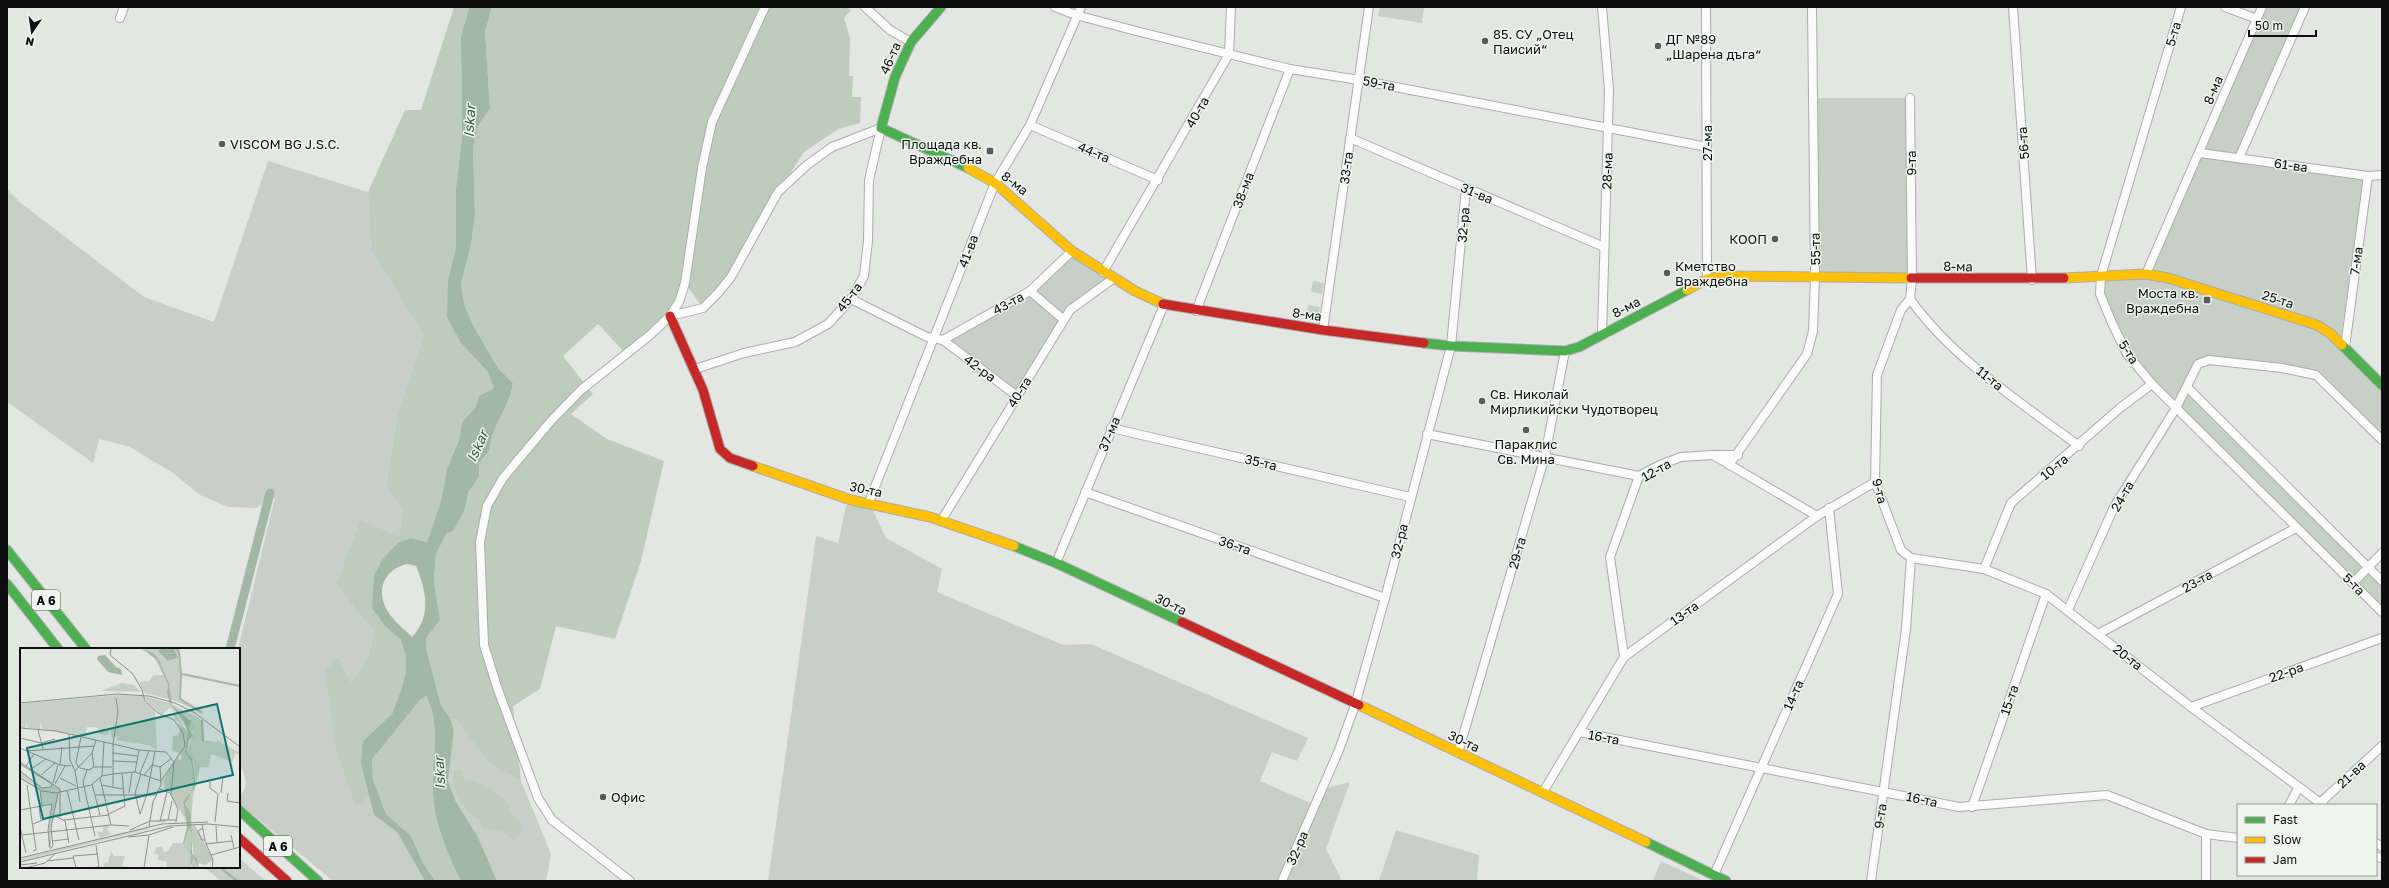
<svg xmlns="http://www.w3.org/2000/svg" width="2389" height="888" font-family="'Golos Text',sans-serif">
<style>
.green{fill:#c6d0c6;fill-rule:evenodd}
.forest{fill:#beccbd}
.water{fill:#a4b6a4;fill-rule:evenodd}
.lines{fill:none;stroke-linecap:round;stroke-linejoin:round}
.stream{stroke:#a4b6a4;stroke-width:2.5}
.canal{stroke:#a4b6a4;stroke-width:9}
.street-casing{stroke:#abadab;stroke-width:10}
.fast-casing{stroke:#abadab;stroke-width:11}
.slow-casing{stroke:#abadab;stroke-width:11}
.jam-casing{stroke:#abadab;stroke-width:11}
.street{stroke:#fbfbfb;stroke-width:8}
.fast{stroke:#4caf50;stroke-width:9}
.slow{stroke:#ffc107;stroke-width:9}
.jam{stroke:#c62828;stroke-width:9}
.poi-dot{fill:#595a59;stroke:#f0f4f0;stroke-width:1.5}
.labels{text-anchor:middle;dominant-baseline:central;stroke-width:3;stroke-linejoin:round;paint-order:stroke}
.shield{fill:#f0f4f0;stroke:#525452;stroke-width:1}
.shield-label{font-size:12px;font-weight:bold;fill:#0e0f0e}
.poi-label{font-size:13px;fill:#0e0f0e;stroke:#f0f4f0;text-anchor:start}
.street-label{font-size:13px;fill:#0e0f0e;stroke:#f0f4f0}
.water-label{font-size:14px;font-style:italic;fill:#355b34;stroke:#f0f4f0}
.inset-river{fill:none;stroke:#a4b6a4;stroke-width:2}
.inset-road{fill:none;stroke:#8e908e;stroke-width:1}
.view{fill:#0f766e;fill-opacity:0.15;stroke:#0f766e;stroke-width:2}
.inset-edge{fill:none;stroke:#0e0f0e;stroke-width:2}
</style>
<rect width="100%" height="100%" fill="#e4e6e4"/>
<g class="green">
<polygon points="1380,7 1424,7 1422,23 1378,16"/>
<polygon points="2262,7 2305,7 2239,158 2368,176 2345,347 2382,385 2382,440 2316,375 2209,360 2198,364 2187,387 2382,582 2382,612 2127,354 2100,294 2101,276 2146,274"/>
<polygon points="1813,98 1910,98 1912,278 1815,277"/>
<path d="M268,161L368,192L371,251L424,335L398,413L386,483L403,512L399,538L336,585L374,632L368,657L351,682L338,656L325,670L356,807L370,796L374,815L397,832L425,881H333L239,803V796C250,785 246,776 239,763L238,649L275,498L256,508L228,507L200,495L173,473L130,447L99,439L93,463L7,402V189L22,204L144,297L214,322Z"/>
<polygon points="1072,251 1114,278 1070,310 1017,396 943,340 1030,291"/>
<polygon points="1313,281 1324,283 1322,294 1311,292"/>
<polygon points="1308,305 1320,307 1318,318 1307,316"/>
<polygon points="869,502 886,538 942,569 937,592 1063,645 1091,644 1308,738 1297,761 1272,752 1260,781 1315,805 1322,789 1350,782 1326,849 1342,881 768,881 816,536 838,543 846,506"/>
<path d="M455,717L490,764L521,781L551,854L546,881H497L477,835L456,802L448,781L454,730L451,720ZM461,768L464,778L507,801L511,812L525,828L513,842L502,832L483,829L480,819L453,770Z"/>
<polygon points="1396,830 1479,855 1477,881 1371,881 1379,880"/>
<polygon points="239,858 266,881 221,881 204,867 239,867"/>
<polygon points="1661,861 1704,881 1653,881"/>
</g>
<g class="forest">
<polygon points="454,7 469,7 461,37 462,137 456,189 456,247 448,280 461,343 487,371 494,388 479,396 475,408 462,422 459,440 447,469 441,501 427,542 411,538 374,576 386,627 401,640 406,657 406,672 401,690 392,714 363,741 370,796 356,807 336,750 325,670 338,656 351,682 368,657 374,632 336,585 361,520 399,537 403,512 386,484 398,413 424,335 371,251 368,192 405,110 421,110"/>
<path d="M492,7H846L851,10L844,18L850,38L849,76H853L852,97H861L860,123L838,129L804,152L778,192L731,277L703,308L686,284L679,302L626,354L598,324L563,356L593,394L571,414L607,439L664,461L641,561L615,639L556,626L540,689L513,706L521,781L490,764L455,718L451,720L441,705L426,648V638L440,620L434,581L436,554L447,533L453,530L465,509L468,493L479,477V463L490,450C490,426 511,407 513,383L498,368L474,327L465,307L461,284L471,245L475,214L473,148L478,126L490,108L485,32Z"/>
<path d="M426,696C442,728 431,759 433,793C434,823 448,855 461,881H435L423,863L411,836L386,814L373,779L372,758L420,700Z"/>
<path d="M461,768L464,778L483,785L507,801L511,812L525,828L513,842L502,832L482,829L480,819C460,811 453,790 453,770Z"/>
</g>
<path class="water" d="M469,7H492L485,32L490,108L478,126L473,148L475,214L471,245L461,284L465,307L474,327L498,368L513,383C510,408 490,427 490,450L479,463V477L468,493L465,509L453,531L447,533L436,554L434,581L440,620L426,638V648L441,705L450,718L454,730L448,781L456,802L477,835L497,881H461C448,855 434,823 433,793C431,760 442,726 426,696L420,700L372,759L373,779L386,814L411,836L423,863L435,881H425L397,832L374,815L361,763L363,741L392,714L401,690L406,672V657L401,640L386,627L372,608L374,576L382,560L398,543L411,538L427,542L441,501L447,469L459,440L462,422L475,408L479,396L494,388L487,371L461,343L447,317L448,280L456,247V188L462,137L461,37ZM408,564L416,566C426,589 432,617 412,637C403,628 390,618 385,606C376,586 388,567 408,564Z"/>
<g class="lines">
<polyline class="stream" points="220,867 237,881"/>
<polyline class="canal" points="230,649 270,493"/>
<defs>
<g id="street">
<polyline points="865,7 890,30 911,42"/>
<polyline points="1055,7 1076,15 1136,31 1290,69 1359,80 1707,147"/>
<polyline points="1602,7 1609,90 1602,334"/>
<polyline points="1706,7 1707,279"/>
<polyline points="2013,7 2032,280"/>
<polyline points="2181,7 2101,276 2100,294 2112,323 2127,354 2152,384 2382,612"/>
<polyline points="2225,7 2257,19"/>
<polyline points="120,18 124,7"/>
<polyline points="1030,125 1158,180"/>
<polyline points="1350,138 1604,247"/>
<polyline points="2200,153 2368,176 2382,175"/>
<polyline points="2239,158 2305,7"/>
<polyline points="1103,272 1229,54 1231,7"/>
<polyline points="2146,274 2262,7"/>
<polyline points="1030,291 1064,320"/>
<polyline points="851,299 927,337 943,340 1030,291 1072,251"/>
<path d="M1910,299C1953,359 2020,402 2079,446"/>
<polyline points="1196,311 1290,69"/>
<polyline points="670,316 703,308 718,293 731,277 778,192 807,165 832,147 881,128"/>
<polyline points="1323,330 1369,7"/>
<polyline points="943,340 1017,396"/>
<polyline points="2345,347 2368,176"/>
<polyline points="695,369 744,353 795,342 828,324 851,299 864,276 868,241 869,180 881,128"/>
<polyline points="2187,387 2382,581"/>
<polyline points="1111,428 1410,497"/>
<polyline points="1427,434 1639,476"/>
<polyline points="1713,455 1738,455"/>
<polyline points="1729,465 1807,354 1813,331 1815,277 1812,7"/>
<polyline points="1085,492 1385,598"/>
<polyline points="869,502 995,183 1030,125 1081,7"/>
<polyline points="941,521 1070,310 1114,278"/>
<polyline points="1911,558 1984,569 2046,594 2191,707 2323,805"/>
<polyline points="1056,563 1164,305"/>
<polyline points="1984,569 2011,503 2120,408 2152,384"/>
<polyline points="2353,583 2382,553"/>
<polyline points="2068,610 2114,507 2176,408 2198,364 2209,360 2282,368 2316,375 2382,440"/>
<polyline points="2098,634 2296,528"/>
<polyline points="1624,657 1610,557 1639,476 1660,465 1681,457 1713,455 1817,516"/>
<polyline points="2191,707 2382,638"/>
<polyline points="1579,732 1959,807 2107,795 2206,834 2238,838"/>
<polyline points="1458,753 1545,456 1565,351"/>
<polyline points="1543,792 1624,657 1817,516 1875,482"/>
<polyline points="2320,803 2382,746"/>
<polyline points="2289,805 2299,787"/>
<polyline points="1972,807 2046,594"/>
<polyline points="2376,843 2382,847"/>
<polyline points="2376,857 2382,858"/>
<polyline points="1714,875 1838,594 1829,508"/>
<polyline points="630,881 552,820 538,798 497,687 484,645 480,542 487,506 503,478 550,422 581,390 650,335 670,316 679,302 685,283 702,168 712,122 765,7"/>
<polyline points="1282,881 1339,750 1355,705 1385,598 1451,346 1466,188"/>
<polyline points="1871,881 1906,629 1911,558 1901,550 1875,482 1877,375 1901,310 1910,299 1912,278 1910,98"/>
<polyline points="2206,881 2206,834"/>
</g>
<g id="fast">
<polyline points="941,7 911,42 895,77 881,128 968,168"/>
<polyline points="1424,343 1451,346 1565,351 1579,347 1687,290"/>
<polyline points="2342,345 2382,385"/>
<polyline points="1014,546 1056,563 1182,622"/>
<polyline points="7,550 86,649"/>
<polyline points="7,584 58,649"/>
<polyline points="239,810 318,881"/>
<polyline points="1646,842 1726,881"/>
</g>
<g id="slow">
<polyline points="968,168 995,183 1072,251 1135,291 1163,304"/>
<polyline points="2064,278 2146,274 2168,278 2317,325 2331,334 2342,345"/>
<polyline points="1687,290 1707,279 1725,276 1911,278"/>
<polyline points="753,466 851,500 930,517 1014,546"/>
<polyline points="1359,705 1646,842"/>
</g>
<g id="jam">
<polyline points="1911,278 2064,278"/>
<polyline points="1163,304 1323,330 1424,343"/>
<polyline points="670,316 703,390 720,449 730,458 753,466"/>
<polyline points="1182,622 1359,705"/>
<polyline points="239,838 287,881"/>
</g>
</defs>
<use href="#street" class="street-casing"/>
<use href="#fast" class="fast-casing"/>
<use href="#slow" class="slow-casing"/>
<use href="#jam" class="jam-casing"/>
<use href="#street" class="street"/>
<use href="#fast" class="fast"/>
<use href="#slow" class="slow"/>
<use href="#jam" class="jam"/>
</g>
<g class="poi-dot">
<circle cx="1485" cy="41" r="4"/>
<circle cx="1658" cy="46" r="4"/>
<circle cx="222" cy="144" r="4"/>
<rect x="986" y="147" width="8" height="8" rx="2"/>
<circle cx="1775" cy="239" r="4"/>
<circle cx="1667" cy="273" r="4"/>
<rect x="2203" y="296" width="8" height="8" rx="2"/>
<circle cx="1482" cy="401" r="4"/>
<circle cx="1526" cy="430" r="4"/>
<circle cx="603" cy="797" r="4"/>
</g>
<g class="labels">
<g class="shield">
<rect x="32" y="590" width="28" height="20" rx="3"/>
<rect x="264" y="836" width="28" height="20" rx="3"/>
</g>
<g class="shield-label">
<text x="46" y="600">A 6</text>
<text x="278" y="846">A 6</text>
</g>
<g class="poi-label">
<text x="1493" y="34">85. СУ „Отец<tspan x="1493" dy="15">Паисий“</tspan></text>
<text x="1666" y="39">ДГ №89<tspan x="1666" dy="15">„Шарена дъга“</tspan></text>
<text x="230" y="144">VISCOM BG J.S.C.</text>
<text x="982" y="144" text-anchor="end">Площада кв.<tspan x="982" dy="15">Враждебна</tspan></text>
<text x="1767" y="239" text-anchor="end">КООП</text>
<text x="1675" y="266">Кметство<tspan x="1675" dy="15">Враждебна</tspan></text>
<text x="2199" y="293" text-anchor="end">Моста кв.<tspan x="2199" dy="15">Враждебна</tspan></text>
<text x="1490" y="394">Св. Николай<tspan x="1490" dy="15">Мирликийски Чудотворец</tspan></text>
<text x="1526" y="444" text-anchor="middle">Параклис<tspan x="1526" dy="15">Св. Мина</tspan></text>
<text x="611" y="797">Офис</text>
</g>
<g class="street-label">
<text transform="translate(2173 34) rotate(-73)">5-та</text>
<text transform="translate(890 58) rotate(-66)">46-та</text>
<text transform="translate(1379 83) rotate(11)">59-та</text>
<text transform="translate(2213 90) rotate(-67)">8-ма</text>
<text transform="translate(1197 112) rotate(-60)">40-та</text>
<text transform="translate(1707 143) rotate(-90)">27-ма</text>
<text transform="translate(2023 143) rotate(-94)">56-та</text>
<text transform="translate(1094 152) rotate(23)">44-та</text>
<text transform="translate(1911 163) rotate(-91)">9-та</text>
<text transform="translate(2291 165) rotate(8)">61-ва</text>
<text transform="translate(1346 168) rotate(-82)">33-та</text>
<text transform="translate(1607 171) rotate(-88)">28-ма</text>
<text transform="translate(1015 183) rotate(38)">8-ма</text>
<text transform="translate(1243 190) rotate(-69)">38-ма</text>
<text transform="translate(1477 193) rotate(23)">31-ва</text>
<text transform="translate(1463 225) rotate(-85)">32-ра</text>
<text transform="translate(1815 249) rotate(-91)">55-та</text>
<text transform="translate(968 251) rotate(-69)">41-ва</text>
<text transform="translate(2356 261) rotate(-82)">7-ма</text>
<text transform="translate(1958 266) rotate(1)">8-ма</text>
<text transform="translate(849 297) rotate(-53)">45-та</text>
<text transform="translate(2278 299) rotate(18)">25-та</text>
<text transform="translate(1008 303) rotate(-29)">43-та</text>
<text transform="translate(1626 307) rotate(-28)">8-ма</text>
<text transform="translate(1307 314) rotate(8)">8-ма</text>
<text transform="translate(2129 352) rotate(57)">5-та</text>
<text transform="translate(980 368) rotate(37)">42-ра</text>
<text transform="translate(1990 378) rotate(39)">11-та</text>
<text transform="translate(1019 392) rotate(-58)">40-та</text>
<text transform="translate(1109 434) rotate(-67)">37-ма</text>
<text transform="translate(1261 462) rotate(13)">35-та</text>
<text transform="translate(2054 467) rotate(-40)">10-та</text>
<text transform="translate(1656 470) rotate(-29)">12-та</text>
<text transform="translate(866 489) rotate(12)">30-та</text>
<text transform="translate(1880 491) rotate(75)">9-та</text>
<text transform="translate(2122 496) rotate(-60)">24-та</text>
<text transform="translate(1399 541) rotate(-76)">32-ра</text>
<text transform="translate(1235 545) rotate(19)">36-та</text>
<text transform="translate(1517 553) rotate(-74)">29-та</text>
<text transform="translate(2197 581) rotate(-29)">23-та</text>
<text transform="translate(2354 584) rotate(45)">5-та</text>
<text transform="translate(1171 604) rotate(25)">30-та</text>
<text transform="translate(1684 613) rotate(-36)">13-та</text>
<text transform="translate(2128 657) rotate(38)">20-та</text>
<text transform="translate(2286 672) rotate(-20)">22-ра</text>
<text transform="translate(1793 695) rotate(-66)">14-та</text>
<text transform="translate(2009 700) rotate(-71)">15-та</text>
<text transform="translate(1604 737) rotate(11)">16-та</text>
<text transform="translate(1464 741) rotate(25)">30-та</text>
<text transform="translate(2351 774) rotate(-43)">21-ва</text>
<text transform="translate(1922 799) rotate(12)">16-та</text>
<text transform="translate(1880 816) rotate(-82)">9-та</text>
<text transform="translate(1297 848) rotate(-66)">32-ра</text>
</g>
<g class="water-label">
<text transform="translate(469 121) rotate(-87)">Iskar</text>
<text transform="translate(477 446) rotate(-66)">Iskar</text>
<text transform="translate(439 773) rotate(-93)">Iskar</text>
</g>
</g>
<g transform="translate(20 648)">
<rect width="220" height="220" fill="#e4e6e4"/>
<path d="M119,0H122L134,8L137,12L148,37L147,45L149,51L124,45L119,34L130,33L133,27H143L134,9ZM124,0H141L142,8L150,13L158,10L152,0H160L161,50L183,63V65L151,51L149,35L141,16ZM102,35L114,37L121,44L81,43ZM98,47L123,48L125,54L135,63L137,102L128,97L96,92L99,88L92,90L90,82L87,87L80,86L79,81L75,79H67L65,89L22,81L21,73L20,81L8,80L6,74V80H0V56ZM124,48L149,55L164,78L155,71L153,62L149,60L143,66L140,65L127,54ZM152,56L179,70L183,74L182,92L197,94V92L218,104V97L220,107L216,105L212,114L191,106L189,119H180L173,108L172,92H175L170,70L160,64ZM0,114L41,142L38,145L31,180V199H28V182L32,156L22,157L20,143L0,130V123L22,140L31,139L32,136ZM83,178H89L87,182L91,186L80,190L77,184H83ZM128,179V181L0,213V211ZM153,195H163L171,207L170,220H146L147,214L138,212V206H133L137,199H142L144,204L148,203ZM91,203L94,208H105L102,218L110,220H83L84,216L80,217L88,214Z" fill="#c6d0c6"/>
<path d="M170,69L175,80L172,84L176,87L175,92H172L173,108L180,119L173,148L171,172H169L171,165L167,162L165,152L171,147L176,133L173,113L167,105L173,86L169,81ZM158,75L168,83L165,105L171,113L174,134L171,144L163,153L166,172L151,148L152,145L145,142L143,133L152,116L154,117L157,110L160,112L162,109L160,105L152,103L153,88L158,87L160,80ZM175,177L193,212L185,217L178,215V220H172L171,207L174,209L170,178ZM169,179L172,187L170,205L164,196Z" fill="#beccbd"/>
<path d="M122,0L134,6L139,12L149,35L152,57L171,73L169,81L173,88L169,92L167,105L172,110L176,137L165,156L171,165L172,205L177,211L179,220L172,207L173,212L170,220L171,207L163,195L167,179L163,153L171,144L174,134L171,113L165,105L168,83L163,73L150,56L147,45L148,37L137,12ZM169,180L172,187L170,205L164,196ZM141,0L154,1L158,10L148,13L138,3ZM85,7L96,19L101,21L102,27L88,24L77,11L78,8Z" fill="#a4b6a4" fill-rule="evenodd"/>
<path class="inset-river" d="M156,0L159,5L161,26L160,51L182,65M162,26L220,38M182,72L183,93"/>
<path class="inset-road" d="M91,0L90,7L113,26L122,42L125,53L138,65L154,72L163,85L165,98L141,133M0,55L97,46L129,48L155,55L175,65L220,99M0,80L36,83L119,102L146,104L154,114M18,82L23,101M49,86L50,112L55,123L60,154M0,90L21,95L35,91M0,100L40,117L51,118M7,103L74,98M92,105L118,108M92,113L117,114M0,114L40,141V169M0,116L32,136M40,117L42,99M6,118L14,106M74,119H92M59,120L56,114L61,89M60,120L69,122L74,119L72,105M11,121L26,111M67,122L63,134L75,188M0,123L22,140L31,139L32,136M55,123L72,105L76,92M115,124L119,102M120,125L129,103M21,127L35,115M124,127L132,117L140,119M82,128L84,94M0,130L22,143L36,145L71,137L82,128L92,126L115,124L141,133M40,130L56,138M80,130L91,177M190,134V140L198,146L195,174M33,135L38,117M35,136L45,118M72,136L80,167M7,137L16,202L13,203M81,137L103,141M93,139V96L98,64L96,50M140,141L150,145L158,161L156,174M47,142L59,192M20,143L22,157M109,145L112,125M201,145L203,128M208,145L207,153L220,155M75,147H137M151,147L154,114M19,158L21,173M0,162L32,156M89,166L105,158L102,125M120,166L127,146L135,103M120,166L115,145L121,126M33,167L45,173L49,195M44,172L89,167M140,172H156M148,172L152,153M140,173L147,144M13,176L30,169M182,176L185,193L193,212L192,220M196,178L197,195M0,179L6,205M129,179L133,154L141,137L140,119L151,111M183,180L178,183L182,192H185M110,182L130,173H146M2,187L91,177L109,178M211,187L214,200M108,189L129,187L153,179M32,193L49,191M186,196L212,193M30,200L28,182L32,156M30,201L33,198L31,180L38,145M191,207L220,199M0,210L142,176L188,174M27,213L53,210M0,214L150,178L188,176L220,179M0,217L17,215M5,220L25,215L36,205M56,220L53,208L78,206M70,220L79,219L76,197M124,220L129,187"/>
<path class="view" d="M197,56L213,127L23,171L7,100Z"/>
<rect width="220" height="220" class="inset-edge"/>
</g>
<rect width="2389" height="888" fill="none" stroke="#0e0f0e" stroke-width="16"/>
<rect x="2237" y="804" width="140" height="72" fill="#f0f4f0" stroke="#969896"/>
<rect x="2245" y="817" width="20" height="6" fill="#4caf50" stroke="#969896"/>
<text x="2273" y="824" font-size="12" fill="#0e0f0e">Fast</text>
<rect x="2245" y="837" width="20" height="6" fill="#ffc107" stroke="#969896"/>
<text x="2273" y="844" font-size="12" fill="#0e0f0e">Slow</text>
<rect x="2245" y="857" width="20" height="6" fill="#c62828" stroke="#969896"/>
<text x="2273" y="864" font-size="12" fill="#0e0f0e">Jam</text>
<g transform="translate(32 32) rotate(193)" stroke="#f0f4f0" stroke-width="3" paint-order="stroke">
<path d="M0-3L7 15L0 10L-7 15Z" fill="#0e0f0e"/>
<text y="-6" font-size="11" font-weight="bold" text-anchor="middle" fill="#0e0f0e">N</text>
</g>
<path d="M2249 30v6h67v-6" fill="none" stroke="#0e0f0e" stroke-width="2"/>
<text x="2255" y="30" font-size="12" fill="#0e0f0e" stroke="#f0f4f0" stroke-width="3" paint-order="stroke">50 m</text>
</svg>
